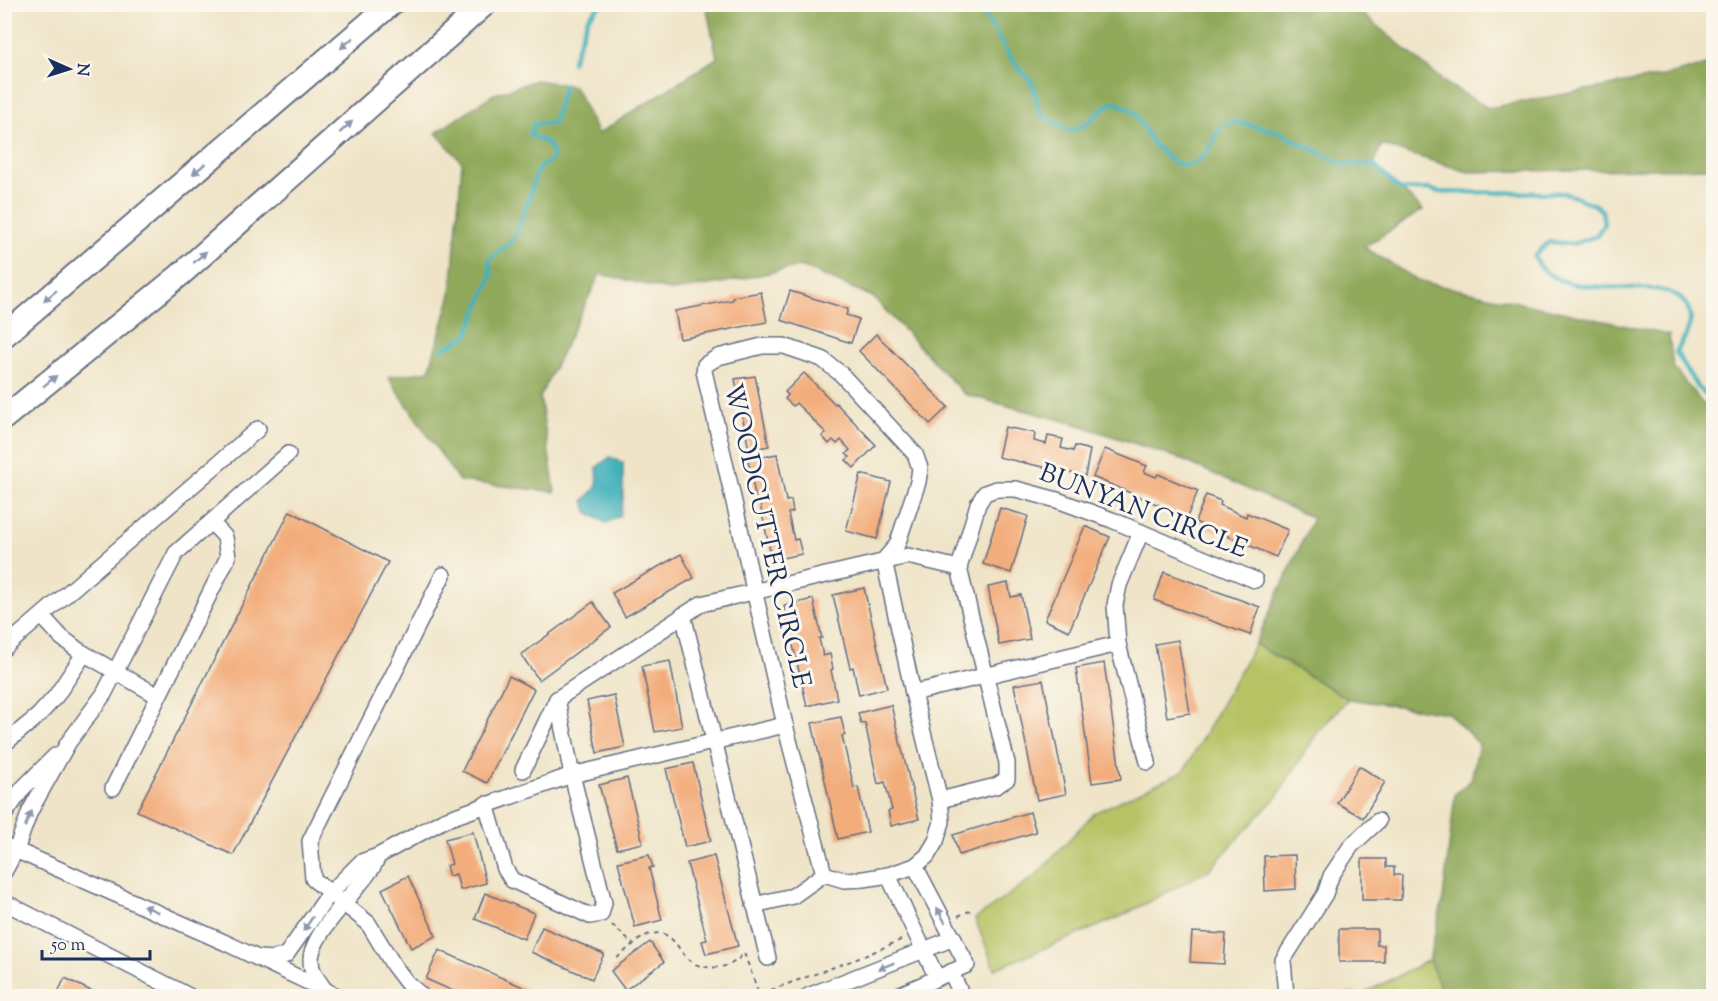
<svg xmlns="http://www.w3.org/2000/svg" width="1718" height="1001" font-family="'Sorts Mill Goudy',serif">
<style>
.green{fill:#b6c365;stroke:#687962;stroke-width:1.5}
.forest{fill:#90a95a;stroke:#566c5c;stroke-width:1.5}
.water{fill:#41b1ba;stroke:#2e708c;stroke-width:1.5}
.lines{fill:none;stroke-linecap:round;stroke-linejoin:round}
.stream{stroke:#41b1ba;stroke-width:4.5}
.building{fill:#f3ad7c}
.minor-casing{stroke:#656e83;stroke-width:18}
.highway-casing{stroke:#656e83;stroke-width:26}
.path{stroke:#656e83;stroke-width:2;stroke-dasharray:4.5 4.5;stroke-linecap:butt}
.minor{stroke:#fff;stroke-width:15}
.highway{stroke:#fff;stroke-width:22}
.oneway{fill:#8d97ae}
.labels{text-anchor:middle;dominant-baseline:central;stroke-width:6;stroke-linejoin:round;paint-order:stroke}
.street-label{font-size:26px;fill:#1b2f5e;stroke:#fbf7ec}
</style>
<rect width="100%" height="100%" fill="#fbf7ec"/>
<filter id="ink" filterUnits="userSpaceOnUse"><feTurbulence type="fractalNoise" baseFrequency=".0167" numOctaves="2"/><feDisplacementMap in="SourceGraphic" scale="12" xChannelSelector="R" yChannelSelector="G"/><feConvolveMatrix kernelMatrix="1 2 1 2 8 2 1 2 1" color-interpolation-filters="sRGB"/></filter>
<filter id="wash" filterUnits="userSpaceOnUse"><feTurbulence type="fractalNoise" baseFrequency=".008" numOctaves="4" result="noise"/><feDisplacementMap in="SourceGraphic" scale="24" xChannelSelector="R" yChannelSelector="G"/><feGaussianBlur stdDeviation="1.35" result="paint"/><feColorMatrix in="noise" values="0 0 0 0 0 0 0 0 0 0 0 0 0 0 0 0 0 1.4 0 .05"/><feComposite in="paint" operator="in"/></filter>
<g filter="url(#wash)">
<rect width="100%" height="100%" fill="#efe4c7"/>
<g class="green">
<polygon points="1255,644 1348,699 1317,733 1278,795 1209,870 1120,917 995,969 975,919 1035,876 1094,813 1184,771"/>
<polygon points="1429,960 1444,996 1289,996 1363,994"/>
</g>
<polygon class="forest" points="706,5 1352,5 1447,84 1488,108 1669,75 1713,63 1713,168 1468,172 1381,145 1374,165 1423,210 1364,247 1419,281 1669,335 1673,367 1702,403 1713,409 1713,996 1444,996 1429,960 1443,899 1455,794 1471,780 1479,744 1448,713 1348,699 1255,644 1313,518 1178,458 1079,425 964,394 873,297 801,266 727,282 673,291 600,274 540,397 555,492 459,481 388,377 429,371 451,294 462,162 436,133 492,95 536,80 574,86 598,134 717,58"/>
<path class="water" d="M610,457L623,463V500L620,516L606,523L587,512L584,500C598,488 599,486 597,467Z"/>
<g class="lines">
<g class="stream">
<path d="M979,4L1010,57L1033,84L1040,114L1070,131C1091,126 1095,113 1113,102L1124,106L1134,112L1153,144L1174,163L1188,165L1198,161L1207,152L1218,131L1225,124L1236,122L1279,132L1342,164L1374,165L1400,190L1429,189L1439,192L1565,193L1595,205L1602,211L1604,224L1596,236L1573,244L1549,242L1534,256C1553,299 1624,283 1660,290C1682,293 1697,310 1687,332C1685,339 1680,345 1676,352L1697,387L1711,398H1714"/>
<polyline points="572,62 588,18 601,4"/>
<polyline points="442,349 467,336 491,277 489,260 513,240 531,193 537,170 553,158 548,143 530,135 534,123 553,124 564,86"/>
</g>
</g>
<g id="blocks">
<g class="building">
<polygon points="790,291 848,309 846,315 859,319 851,343 781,320"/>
<polygon points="761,292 767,322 680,339 675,311 733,300 733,297"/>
<polygon points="876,334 948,407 930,424 859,351"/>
<polygon points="804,373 835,404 836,403 876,445 854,468 846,460 850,457 846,454 850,450 841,440 837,444 833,440 829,444 822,436 826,433 796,403 793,406 785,399 788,395 785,392"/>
<polygon points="755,376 769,446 749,450 735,379"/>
<polygon points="1005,427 1035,433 1034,441 1046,444 1048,436 1063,439 1061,448 1073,451 1075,446 1090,450 1085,476 998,457"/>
<polygon points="1105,449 1147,466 1144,472 1156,477 1158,474 1198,491 1187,517 1093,477"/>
<polygon points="777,454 786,501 791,500 793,512 788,513 794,540 798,539 802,554 772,560 760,504 757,505 748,460"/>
<polygon points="861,474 891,482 877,539 846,531"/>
<polygon points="1206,495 1221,501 1220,505 1246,517 1247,513 1288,530 1276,557 1195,522"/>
<polygon points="1000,508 1028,516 1011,573 983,564"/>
<polygon points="290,511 388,562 233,855 137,811"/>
<polygon points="1085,526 1110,537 1069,631 1045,620"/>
<polygon points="681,554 694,578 625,617 612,593"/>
<polygon points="1164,572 1260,607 1250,635 1154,600"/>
<polygon points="1008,583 1011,597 1021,595 1030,639 999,645 988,587"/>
<polygon points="864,588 887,688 859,695 853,667 850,668 833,595"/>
<polygon points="813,599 822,638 819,638 823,656 830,654 833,669 831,670 837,699 807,706 784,606"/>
<polygon points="593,602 611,627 539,680 521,655"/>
<polygon points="1178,640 1190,713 1167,717 1155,644"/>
<polygon points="670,661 682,727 655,732 642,666"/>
<polygon points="1104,663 1121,779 1092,783 1076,668"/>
<polygon points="509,676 534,689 487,783 462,771"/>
<polygon points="1043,680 1066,794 1037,800 1014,685"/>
<polygon points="614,695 625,747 597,753 587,701"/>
<polygon points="891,705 919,819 891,826 888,811 892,810 885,782 878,784 865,723 861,724 858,713"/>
<polygon points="841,717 845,735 842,736 854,788 858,787 868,832 838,839 812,723"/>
<polygon points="693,763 711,841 685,847 666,769"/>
<polygon points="1359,766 1385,782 1363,818 1337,803"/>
<polygon points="627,778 643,843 617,849 599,785"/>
<polygon points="1030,812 1036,832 959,855 953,835"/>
<polygon points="473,832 486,883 460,890 456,874 449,876 446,866 452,864 445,839"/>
<polygon points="649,855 653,867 649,868 662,920 635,927 618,862"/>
<polygon points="1295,855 1296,889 1265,891 1264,856"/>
<polygon points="714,856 738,946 706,954 702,941 707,940 687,863"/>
<polygon points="1362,859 1386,859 1386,867 1394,867 1394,875 1402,875 1401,900 1362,900"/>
<polygon points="408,876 436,936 411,948 382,889"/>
<polygon points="485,893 534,913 524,939 475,919"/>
<polygon points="542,927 604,954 592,979 531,952"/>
<polygon points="1339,929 1377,929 1377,945 1384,945 1384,962 1339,962"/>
<polygon points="1192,932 1226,934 1224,964 1190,962"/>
<polygon points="650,942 664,962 625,990 611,971"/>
<polygon points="439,950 543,996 464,996 426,979"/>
<polygon points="65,978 101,996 56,996"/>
</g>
</g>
</g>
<g filter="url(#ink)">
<use href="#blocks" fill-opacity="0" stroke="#656e83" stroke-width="1.5"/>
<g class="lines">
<defs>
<g id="minor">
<polygon points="762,346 784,346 822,359 841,374 915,454 920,468 918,482 897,545 884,560 913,693 940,800 942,822 936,841 927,856 915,866 888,875 864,879 844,880 824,874 785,725 704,371 705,365 718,357"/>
<polyline points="1141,532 1119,585 1115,605 1118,644 1148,762"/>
<polyline points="683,615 768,958"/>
<polyline points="42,616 61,637 78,650 158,696"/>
<polyline points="4,648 258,429"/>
<polyline points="913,693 1118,644"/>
<polyline points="4,744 38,716 56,696 84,654"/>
<polyline points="523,770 557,699 701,604 908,556 959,568"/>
<polyline points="113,788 228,557 225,537 212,523"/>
<polyline points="940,800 996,786 1007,779 1007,763 959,568 978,504 985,493 996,489 1016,489 1057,500 1112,520 1255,580"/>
<polyline points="486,804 505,869 512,880 590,916 601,914 604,903 572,775 557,699"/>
<polyline points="4,815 23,788 55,756"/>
<polyline points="4,845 226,943 337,996"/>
<polyline points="4,872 16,850 30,811 68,743 104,694 176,553 288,454"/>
<polyline points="888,875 937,978"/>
<polyline points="4,902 189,996"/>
<polyline points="754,905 793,896 824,874"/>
<polyline points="259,958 273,959 286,955 330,893 361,862 378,856 444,820 572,775 785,725"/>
<polyline points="951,972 962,996"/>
<path d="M325,990C318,980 311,972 311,961C310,935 355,893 369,872C373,868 376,861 378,856"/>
<polyline points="422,996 407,983 394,966 368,923 313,879 310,841 443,575"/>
<polyline points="808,996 954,938"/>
<polyline points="896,996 967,965 915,866"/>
<polyline points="1286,996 1283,960 1325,894 1331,876 1351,846 1378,821"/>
</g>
<g id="highway">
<polyline points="4,336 391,4"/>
<polyline points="4,418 180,275 485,4"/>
</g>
</defs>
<use href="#minor" class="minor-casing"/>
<use href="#highway" class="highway-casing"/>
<g class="path">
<polyline points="958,916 972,910"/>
<polyline points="612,925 634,945"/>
<path d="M617,958C626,951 640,936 651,934C673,929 677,950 690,961C700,969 723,970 734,962C738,960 741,956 744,953L759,994"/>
<polyline points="754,996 862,957 903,939"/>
</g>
<use href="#minor" class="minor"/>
<use href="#highway" class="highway"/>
</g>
<defs><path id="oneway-solid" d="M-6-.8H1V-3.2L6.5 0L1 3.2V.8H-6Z" transform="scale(1.5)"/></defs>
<g class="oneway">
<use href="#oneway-solid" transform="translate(347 43) rotate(139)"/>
<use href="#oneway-solid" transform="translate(346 127) rotate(-42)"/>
<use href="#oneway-solid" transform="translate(199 169) rotate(139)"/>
<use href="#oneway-solid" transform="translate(200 257) rotate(-42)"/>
<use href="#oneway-solid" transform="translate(50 296) rotate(139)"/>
<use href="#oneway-solid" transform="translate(50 381) rotate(-39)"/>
<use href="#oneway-solid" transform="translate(28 819) rotate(-69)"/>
<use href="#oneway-solid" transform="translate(151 909) rotate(-156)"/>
<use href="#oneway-solid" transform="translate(941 915) rotate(-119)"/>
<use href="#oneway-solid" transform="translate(308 924) rotate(124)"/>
<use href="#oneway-solid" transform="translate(886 966) rotate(158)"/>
</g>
</g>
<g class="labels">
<g class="street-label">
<text transform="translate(1143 512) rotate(21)">BUNYAN CIRCLE</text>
<text transform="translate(766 536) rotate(77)">WOODCUTTER CIRCLE</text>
</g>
</g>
<rect width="1718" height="1001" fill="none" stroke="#fbf7ec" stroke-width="24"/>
<g transform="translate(69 69) rotate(93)" stroke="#fbf7ec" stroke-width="4.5" paint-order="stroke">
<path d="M0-4.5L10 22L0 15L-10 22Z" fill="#1b2f5e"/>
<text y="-9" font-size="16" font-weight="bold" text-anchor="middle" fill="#1b2f5e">N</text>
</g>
<path d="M42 950v9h108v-9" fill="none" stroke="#1b2f5e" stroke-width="3"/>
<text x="51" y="950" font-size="18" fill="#1b2f5e" stroke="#fbf7ec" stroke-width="4.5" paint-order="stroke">50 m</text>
</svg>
